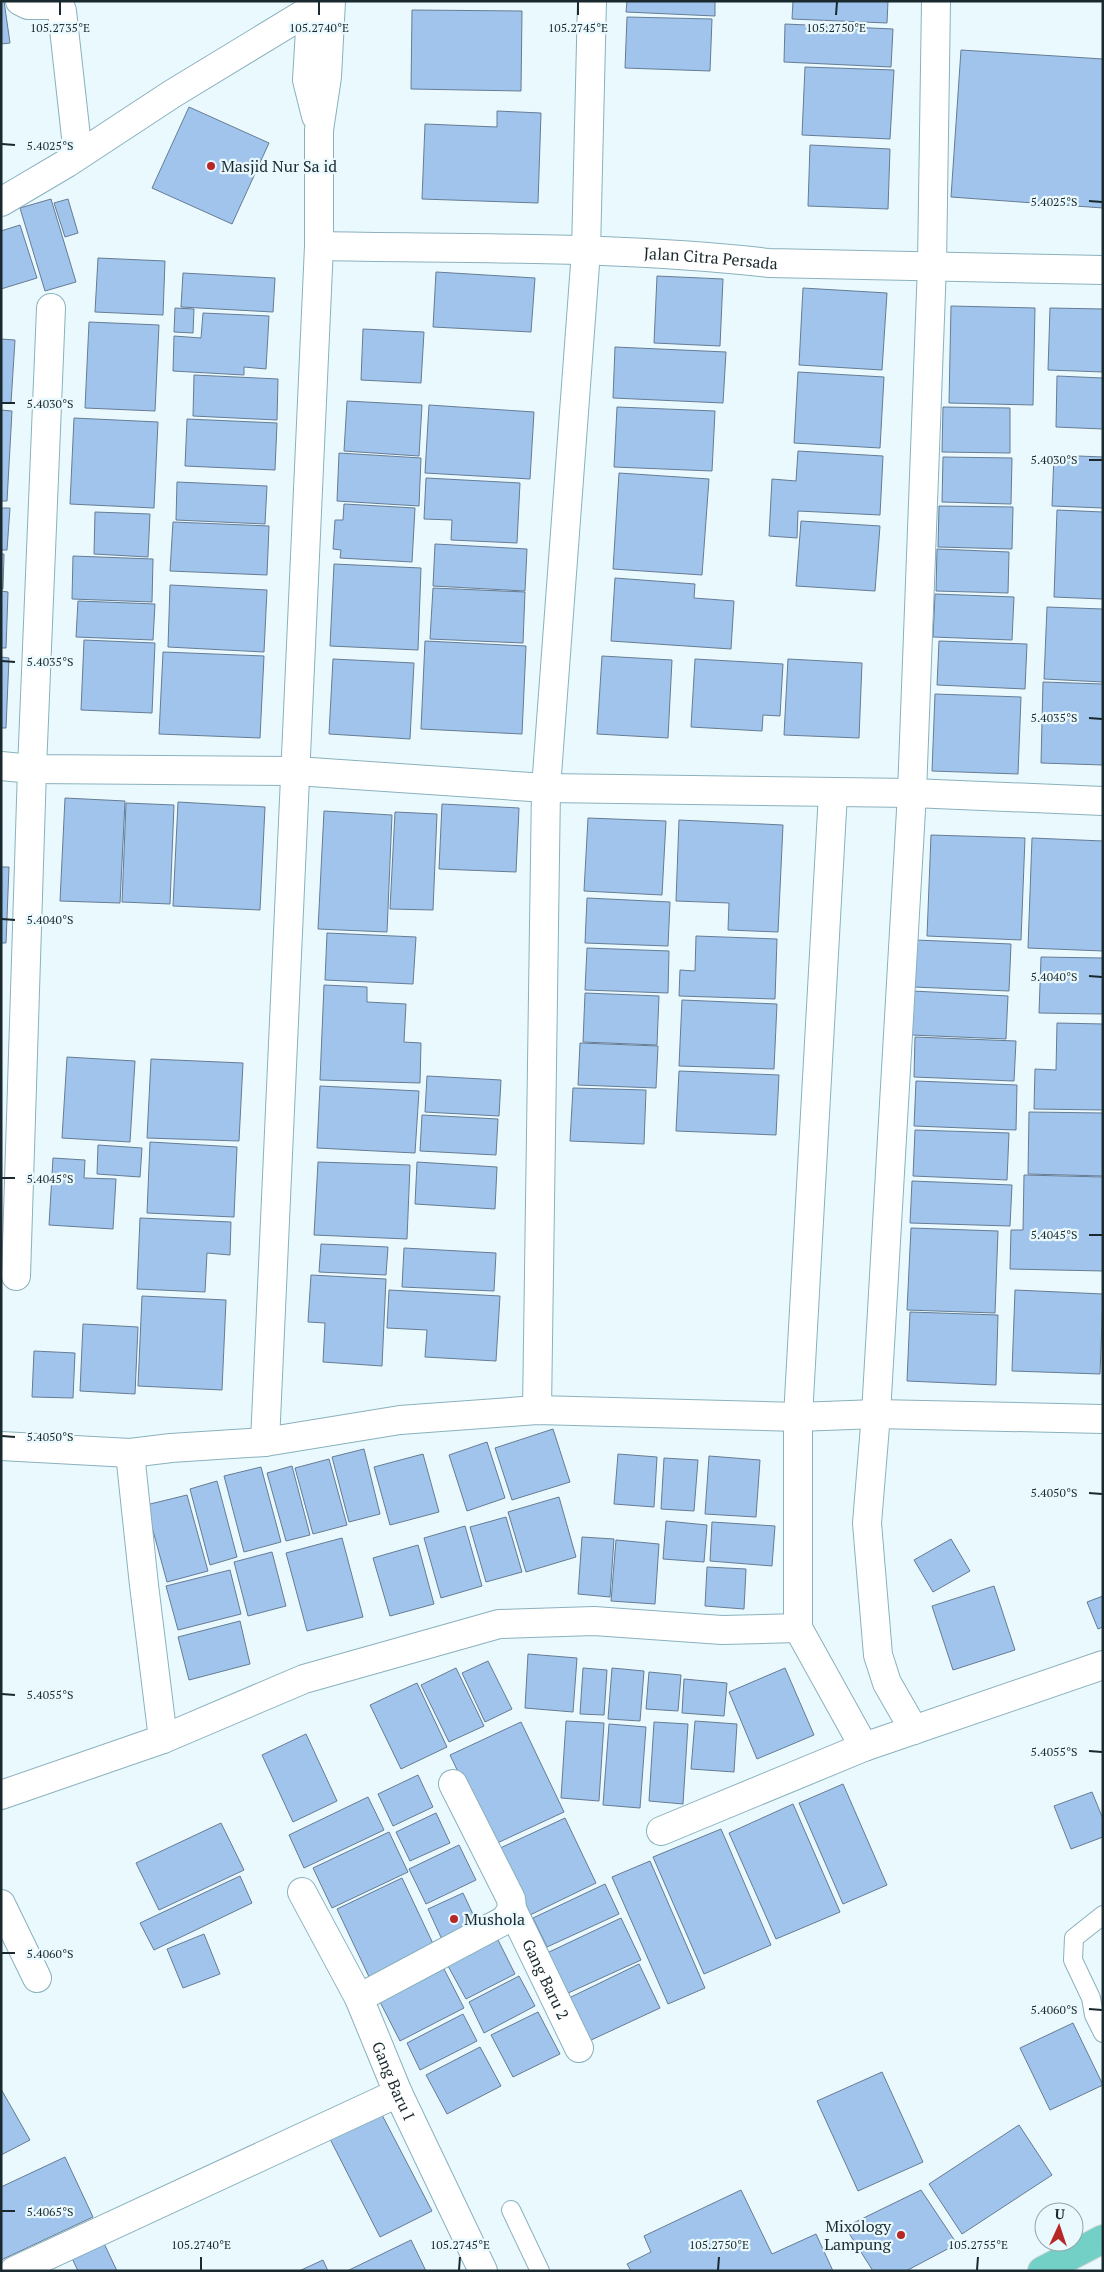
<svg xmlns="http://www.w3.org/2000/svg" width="1104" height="2272" font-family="'PT Serif',serif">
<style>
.building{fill:#a0c4ec;stroke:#667c94}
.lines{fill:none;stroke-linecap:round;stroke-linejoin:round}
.lane-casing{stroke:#8ab1bd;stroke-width:20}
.street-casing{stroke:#8ab1bd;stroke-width:30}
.primary-casing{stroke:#d1d4d5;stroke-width:30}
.lane{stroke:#fff;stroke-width:18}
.street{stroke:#fff;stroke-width:28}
.primary{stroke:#73d0c7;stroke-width:28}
.ticks{fill:none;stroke:#19292e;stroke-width:2}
.poi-dot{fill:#b72725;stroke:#e9f9fe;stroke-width:2}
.labels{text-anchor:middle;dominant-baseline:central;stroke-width:4.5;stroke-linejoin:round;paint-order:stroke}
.poi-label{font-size:16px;fill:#19292e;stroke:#e9f9fe;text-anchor:start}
.street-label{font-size:16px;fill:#19292e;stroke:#e9f9fe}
.ticks-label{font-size:12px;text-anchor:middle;fill:#19292e;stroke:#e9f9fe;stroke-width:4.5;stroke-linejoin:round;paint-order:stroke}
</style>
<rect width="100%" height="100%" fill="#e9f9fe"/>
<g class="building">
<polygon points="1,1 4,1 10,43 1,44"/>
<polygon points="627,1 715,1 715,16 626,12"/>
<polygon points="793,1 888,1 887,23 792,19"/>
<polygon points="412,10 522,11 521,91 411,89"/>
<polygon points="627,17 712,19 710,71 625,68"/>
<polygon points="785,24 893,29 891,67 784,62"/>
<polygon points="961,50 1103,59 1103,208 951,197"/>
<polygon points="805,67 894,70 890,139 802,135"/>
<polygon points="189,107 269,143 232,224 152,188"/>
<polygon points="497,111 541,113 538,203 422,199 425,124 497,127"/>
<polygon points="810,145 890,149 888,209 808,206"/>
<polygon points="51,199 76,282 45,291 20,208"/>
<polygon points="68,199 78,233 65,237 54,203"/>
<polygon points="20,225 37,278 1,289 1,231"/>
<polygon points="98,258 165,261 163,315 95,312"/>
<polygon points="436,272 535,278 531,332 433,327"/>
<polygon points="183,273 275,278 273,312 181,307"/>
<polygon points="657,276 723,279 720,346 654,343"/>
<polygon points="803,288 887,293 882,370 799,365"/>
<polygon points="951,306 1035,308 1033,405 949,403"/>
<polygon points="175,308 194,309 193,333 174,332"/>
<polygon points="1050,308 1103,309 1103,372 1048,370"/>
<polygon points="203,313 269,316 266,369 244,367 244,375 173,371 174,336 201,338"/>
<polygon points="89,322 159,325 155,411 85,408"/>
<polygon points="363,329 424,332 421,383 361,380"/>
<polygon points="1,339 15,340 11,403 1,403"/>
<polygon points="615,347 726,352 723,403 613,398"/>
<polygon points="798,372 884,377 880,448 794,443"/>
<polygon points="194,375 278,379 277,420 193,416"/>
<polygon points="1057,376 1103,378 1103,429 1056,427"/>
<polygon points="347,401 422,405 419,456 344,451"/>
<polygon points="429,405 534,412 530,479 425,473"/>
<polygon points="617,407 715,411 712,471 614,467"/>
<polygon points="943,407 1010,408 1010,453 942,452"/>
<polygon points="1,410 12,411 7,501 1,501"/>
<polygon points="74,418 158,422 154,508 70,504"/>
<polygon points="187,419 277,423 275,470 185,466"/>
<polygon points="798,451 883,456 880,515 798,511 797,538 769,536 772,479 796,481"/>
<polygon points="339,453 421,458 419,506 337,501"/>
<polygon points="1054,455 1103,457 1103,508 1052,506"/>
<polygon points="943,457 1012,458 1011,504 942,502"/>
<polygon points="619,473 709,479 702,575 613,569"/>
<polygon points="426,478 520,483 517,543 451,540 452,520 424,519"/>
<polygon points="177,482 267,486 265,524 176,520"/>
<polygon points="344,504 415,508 412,562 340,558 341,550 333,549 335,520 343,520"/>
<polygon points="939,506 1013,507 1012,549 938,547"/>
<polygon points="1,508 10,508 7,550 1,550"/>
<polygon points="1057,510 1103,512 1103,599 1054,597"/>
<polygon points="95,512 150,514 148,557 94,554"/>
<polygon points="801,521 880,526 875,591 796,586"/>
<polygon points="173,522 269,526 267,575 170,571"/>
<polygon points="435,544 527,549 525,591 433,586"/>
<polygon points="937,549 1009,552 1008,593 936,591"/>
<polygon points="1,554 4,554 3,589 1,589"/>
<polygon points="73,556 153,559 152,602 72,599"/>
<polygon points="334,564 421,568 418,650 330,646"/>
<polygon points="615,578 695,584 694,598 734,601 731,649 611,641"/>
<polygon points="170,585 267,590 264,652 168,647"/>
<polygon points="433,588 525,592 523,643 430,639"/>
<polygon points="1,591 8,592 6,648 1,648"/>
<polygon points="935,594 1014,597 1012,640 933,637"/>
<polygon points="78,601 155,604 153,640 76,637"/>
<polygon points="1047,607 1103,609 1103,682 1044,679"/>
<polygon points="84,640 155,643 152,713 81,710"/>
<polygon points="425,641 526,646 522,734 421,729"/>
<polygon points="939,641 1027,644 1025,689 937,685"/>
<polygon points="163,652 264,656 260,738 159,734"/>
<polygon points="602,656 672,660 668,738 597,734"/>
<polygon points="1,657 9,658 6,728 1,728"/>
<polygon points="333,659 414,663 410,739 329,734"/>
<polygon points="695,659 783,664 780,716 763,715 762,731 691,727"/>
<polygon points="788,659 862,663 859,738 784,735"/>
<polygon points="1043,682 1103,684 1103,765 1041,763"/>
<polygon points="935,694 1021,697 1018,774 932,771"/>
<polygon points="65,798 125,801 120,903 60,901"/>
<polygon points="178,802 265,807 260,910 173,906"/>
<polygon points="126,803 174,805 170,904 122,902"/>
<polygon points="442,804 519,808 516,872 439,869"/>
<polygon points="324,811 392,815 387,932 318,929"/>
<polygon points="395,812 437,814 433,910 390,909"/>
<polygon points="588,818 666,821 662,895 584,891"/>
<polygon points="679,820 783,825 778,932 728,930 729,903 676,901"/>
<polygon points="931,835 1025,838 1021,940 927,936"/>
<polygon points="1032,838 1103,841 1103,951 1028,948"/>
<polygon points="1,867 9,867 6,943 1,943"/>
<polygon points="587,898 670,902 668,946 585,943"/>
<polygon points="327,933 416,937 413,984 325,980"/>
<polygon points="696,936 777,939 775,999 679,996 680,970 695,971"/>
<polygon points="916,940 1011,944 1009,991 914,987"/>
<polygon points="587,948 669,951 668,993 585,990"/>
<polygon points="1041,957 1103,958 1103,1014 1039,1013"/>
<polygon points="324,985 367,987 367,1002 406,1004 404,1042 421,1043 420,1083 320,1080"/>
<polygon points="913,991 1008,996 1006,1039 911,1035"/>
<polygon points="585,993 659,996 657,1045 583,1042"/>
<polygon points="682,1000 777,1004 774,1069 679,1066"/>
<polygon points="1057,1023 1103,1024 1103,1110 1034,1109 1035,1069 1056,1070"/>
<polygon points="915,1037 1016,1041 1014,1081 914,1077"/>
<polygon points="580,1043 658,1046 656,1088 578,1085"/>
<polygon points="67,1057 135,1061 130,1142 62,1138"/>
<polygon points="151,1059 243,1063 239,1141 147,1138"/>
<polygon points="679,1071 779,1075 776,1135 676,1131"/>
<polygon points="427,1076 501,1080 499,1116 425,1112"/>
<polygon points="916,1081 1017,1085 1016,1130 914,1126"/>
<polygon points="320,1086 419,1091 415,1153 317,1148"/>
<polygon points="573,1088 646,1090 644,1144 570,1141"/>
<polygon points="1029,1112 1103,1113 1103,1176 1028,1174"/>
<polygon points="422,1115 498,1119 496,1155 420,1151"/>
<polygon points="915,1130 1009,1133 1007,1180 913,1176"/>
<polygon points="150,1142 237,1147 234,1217 147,1213"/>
<polygon points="98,1145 142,1148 140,1177 97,1174"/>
<polygon points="53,1158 85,1160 84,1178 116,1179 113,1229 49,1225"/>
<polygon points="318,1162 410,1165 407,1239 314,1235"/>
<polygon points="417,1162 497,1167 495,1209 415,1204"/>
<polygon points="1024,1175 1103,1177 1103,1271 1010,1269 1011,1230 1023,1230"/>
<polygon points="912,1181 1012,1185 1010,1226 910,1223"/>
<polygon points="140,1218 231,1222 230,1255 207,1253 205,1292 137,1289"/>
<polygon points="911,1228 998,1231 995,1313 907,1310"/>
<polygon points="321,1244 388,1247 386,1275 319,1272"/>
<polygon points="404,1248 496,1253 494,1291 402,1287"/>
<polygon points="311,1275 386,1279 382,1366 323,1362 325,1323 308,1322"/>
<polygon points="389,1290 500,1296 496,1361 425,1357 427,1330 387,1328"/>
<polygon points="1015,1290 1103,1294 1100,1374 1012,1371"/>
<polygon points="142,1296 226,1300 222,1390 138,1386"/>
<polygon points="910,1312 998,1315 996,1385 907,1381"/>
<polygon points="83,1324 138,1327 135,1394 80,1391"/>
<polygon points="34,1351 75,1353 73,1398 32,1397"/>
<polygon points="553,1429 570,1482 512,1500 495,1448"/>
<polygon points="487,1442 505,1498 467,1511 449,1455"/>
<polygon points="364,1449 380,1514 349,1522 332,1457"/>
<polygon points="423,1454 439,1512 390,1525 374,1467"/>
<polygon points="618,1454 657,1457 654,1507 614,1504"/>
<polygon points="709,1456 760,1460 756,1517 705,1514"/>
<polygon points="664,1458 698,1460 694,1511 661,1509"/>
<polygon points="329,1459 347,1525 313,1534 295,1468"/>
<polygon points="292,1466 310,1535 286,1541 267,1473"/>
<polygon points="261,1467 281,1542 244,1552 224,1476"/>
<polygon points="217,1481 237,1557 210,1565 190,1489"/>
<polygon points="187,1495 208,1571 167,1582 146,1505"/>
<polygon points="559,1497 576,1557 526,1572 508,1512"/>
<polygon points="506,1517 522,1572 486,1582 470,1527"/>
<polygon points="666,1521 707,1525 704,1562 663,1559"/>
<polygon points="712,1522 775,1526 772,1566 710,1561"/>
<polygon points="465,1526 482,1586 441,1598 424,1538"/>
<polygon points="582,1537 614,1539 610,1597 578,1594"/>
<polygon points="342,1538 363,1617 307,1631 286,1553"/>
<polygon points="951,1539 970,1571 933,1592 914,1560"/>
<polygon points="616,1540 659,1544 655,1604 611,1601"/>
<polygon points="418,1545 434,1604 390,1616 373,1558"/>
<polygon points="272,1552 286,1606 248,1616 234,1562"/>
<polygon points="707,1567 746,1569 744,1609 705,1606"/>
<polygon points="230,1570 241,1614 178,1630 166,1586"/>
<polygon points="994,1586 1015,1650 953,1670 932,1606"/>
<polygon points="1103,1596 1103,1627 1098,1629 1087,1602"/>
<polygon points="240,1621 250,1664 189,1680 178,1637"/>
<polygon points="528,1654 577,1658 573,1712 525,1708"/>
<polygon points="488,1661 512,1709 485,1722 462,1673"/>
<polygon points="456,1668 484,1726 449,1742 421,1685"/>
<polygon points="583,1668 607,1670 604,1715 580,1714"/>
<polygon points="612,1668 644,1671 640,1721 608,1719"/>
<polygon points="785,1668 814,1735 757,1759 729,1692"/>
<polygon points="649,1672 681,1675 678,1711 646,1709"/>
<polygon points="684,1679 727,1683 724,1716 682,1713"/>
<polygon points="417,1683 447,1747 401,1769 370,1705"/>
<polygon points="566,1721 604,1723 599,1801 561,1798"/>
<polygon points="695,1721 737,1724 734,1772 691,1769"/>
<polygon points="521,1722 564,1812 493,1845 450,1755"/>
<polygon points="654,1722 688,1724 683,1804 649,1801"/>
<polygon points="609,1724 646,1727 640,1808 603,1805"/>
<polygon points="306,1734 337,1801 293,1822 262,1755"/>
<polygon points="418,1775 433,1807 393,1826 378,1794"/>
<polygon points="843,1784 887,1885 843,1904 799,1803"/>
<polygon points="1092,1792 1103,1819 1103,1837 1071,1849 1054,1806"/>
<polygon points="368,1797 384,1830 304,1868 289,1835"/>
<polygon points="793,1804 840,1912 776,1939 729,1833"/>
<polygon points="436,1813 450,1843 410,1861 396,1832"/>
<polygon points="565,1818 596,1883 528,1916 496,1850"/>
<polygon points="221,1823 244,1870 159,1910 136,1863"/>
<polygon points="721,1829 771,1945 704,1974 653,1857"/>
<polygon points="389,1832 408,1872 332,1908 313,1868"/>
<polygon points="459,1845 476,1880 426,1904 409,1869"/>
<polygon points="650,1861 705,1988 668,2004 612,1877"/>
<polygon points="240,1876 252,1903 154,1950 140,1923"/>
<polygon points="402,1878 436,1950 371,1981 337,1909"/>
<polygon points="605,1884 619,1914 547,1947 533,1918"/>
<polygon points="463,1893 480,1929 445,1946 428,1909"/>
<polygon points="621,1918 641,1960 566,1994 547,1953"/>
<polygon points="204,1934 220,1974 183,1988 167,1949"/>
<polygon points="498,1940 515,1974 466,1999 448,1966"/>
<polygon points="639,1964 660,2008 589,2041 569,1998"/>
<polygon points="444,1969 464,2008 400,2041 380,2002"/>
<polygon points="519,1976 535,2006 484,2033 469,2002"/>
<polygon points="538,2012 560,2054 513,2077 491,2035"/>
<polygon points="463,2014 477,2041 420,2070 407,2043"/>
<polygon points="1073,2023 1103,2085 1050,2110 1020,2048"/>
<polygon points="480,2047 501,2086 447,2114 426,2075"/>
<polygon points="882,2072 923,2162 858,2191 817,2101"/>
<polygon points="1,2089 30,2140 1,2155"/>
<polygon points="381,2113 432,2211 380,2237 330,2139"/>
<polygon points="1019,2125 1052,2175 962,2234 929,2184"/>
<polygon points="65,2157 93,2217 1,2260 1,2187"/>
<polygon points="741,2190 772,2254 816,2234 833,2271 631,2271 627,2264 651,2252 644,2236"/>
<polygon points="921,2190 957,2244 906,2271 873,2271 845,2227"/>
<polygon points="101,2237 117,2271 78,2271 69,2252"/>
<polygon points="411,2240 426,2271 347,2271"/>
<polygon points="323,2260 328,2271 299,2271"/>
</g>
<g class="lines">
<defs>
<g id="lane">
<polyline points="1103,1915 1074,1938 1073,1960 1091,1998 1094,2015 1103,2033"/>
<polyline points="511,2210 540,2271"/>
</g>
<g id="street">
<polyline points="20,1 28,5 56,5 60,6 62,11 78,155"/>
<polyline points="311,13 307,80 316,116"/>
<polyline points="1,202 67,163 172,94 325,1"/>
<path id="s1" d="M319,246C469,249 620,246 769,263L1103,270"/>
<polyline points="1,766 32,769 296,771 546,788 912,793 1103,801"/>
<polyline points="833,793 798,1417 798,1628 864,1747"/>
<polyline points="16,1276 32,769 51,308"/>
<polyline points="537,1410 546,788 586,251 592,1"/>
<polyline points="265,1442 319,246 319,130 327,77 331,1"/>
<polyline points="1,1446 130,1453 171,1448 265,1442 400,1420 537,1410 798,1417 876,1414 1103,1419"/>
<polyline points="130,1453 144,1585 163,1739"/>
<polyline points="914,1730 887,1683 878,1655 867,1523 876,1414 912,793 932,265 936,1"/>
<polyline points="1,1795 163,1739 304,1679 499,1624 594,1621 722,1630 798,1628"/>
<polyline points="661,1831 864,1747 1103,1665"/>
<path id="s2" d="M302,1892L359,1998L398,2093L483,2271"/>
<polyline points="1,1904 37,1978"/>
<path id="s3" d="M512,1909L579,2048"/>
<polyline points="359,1998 505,1920 512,1909 511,1899 453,1784"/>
<polyline points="14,2271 398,2093"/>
</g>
<polyline id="primary" points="1042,2271 1103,2239"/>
</defs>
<use href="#lane" class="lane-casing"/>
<use href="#street" class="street-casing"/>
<use href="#primary" class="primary-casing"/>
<use href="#lane" class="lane"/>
<use href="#street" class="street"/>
<use href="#primary" class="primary"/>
</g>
<path class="ticks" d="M60,15V2M319,15V2M578,15V2M836,15L837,2M2,144L15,145M1089,201L1102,202M2,403H15M1089,460H1102M2,661L15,662M1089,718L1102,719M2,919L15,920M1089,976L1102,977M2,1178H15M1089,1235H1102M2,1436L15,1437M1089,1493L1102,1494M2,1694L15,1695M1089,1751L1102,1752M2,1953H15M1089,2009L1102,2010M2,2211H15M201,2270V2257M459,2270L460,2257M718,2270L719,2257M977,2270L978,2257"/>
<g class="poi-dot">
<circle cx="211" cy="166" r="5"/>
<circle cx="454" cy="1919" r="5"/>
<circle cx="901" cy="2235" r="5"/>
</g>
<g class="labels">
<g class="poi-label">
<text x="221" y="166">Masjid Nur Sa id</text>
<text x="464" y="1919">Mushola</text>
<text x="891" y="2226" text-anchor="end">Mixology<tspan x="891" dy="18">Lampung</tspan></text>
</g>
<g class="street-label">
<text stroke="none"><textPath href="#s1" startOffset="392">Jalan Citra Persada</textPath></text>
<text stroke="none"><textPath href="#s3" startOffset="78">Gang Baru 2</textPath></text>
<text stroke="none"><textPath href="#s2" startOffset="210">Gang Baru I</textPath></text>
</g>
</g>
<g class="ticks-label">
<text x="60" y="32">105.2735°E</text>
<text x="319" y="32">105.2740°E</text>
<text x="578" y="32">105.2745°E</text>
<text x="836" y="32">105.2750°E</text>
<text x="50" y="150">5.4025°S</text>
<text x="1054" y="206">5.4025°S</text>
<text x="50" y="408">5.4030°S</text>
<text x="1054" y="464">5.4030°S</text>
<text x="50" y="666">5.4035°S</text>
<text x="1054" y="722">5.4035°S</text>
<text x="50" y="924">5.4040°S</text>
<text x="1054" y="981">5.4040°S</text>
<text x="50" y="1183">5.4045°S</text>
<text x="1054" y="1239">5.4045°S</text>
<text x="50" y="1441">5.4050°S</text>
<text x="1054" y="1497">5.4050°S</text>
<text x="50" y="1699">5.4055°S</text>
<text x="1054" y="1756">5.4055°S</text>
<text x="50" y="1958">5.4060°S</text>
<text x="1054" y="2014">5.4060°S</text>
<text x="50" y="2216">5.4065°S</text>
<text x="201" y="2249">105.2740°E</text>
<text x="460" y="2249">105.2745°E</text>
<text x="719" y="2249">105.2750°E</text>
<text x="978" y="2249">105.2755°E</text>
</g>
<rect width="1104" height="2272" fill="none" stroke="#19292e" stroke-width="5"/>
<g transform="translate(1059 2227) rotate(3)"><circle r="24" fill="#e9f9fe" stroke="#96a6ab"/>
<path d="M0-4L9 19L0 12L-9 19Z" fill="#b72725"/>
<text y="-8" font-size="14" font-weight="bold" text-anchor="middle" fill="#19292e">U</text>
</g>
</svg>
